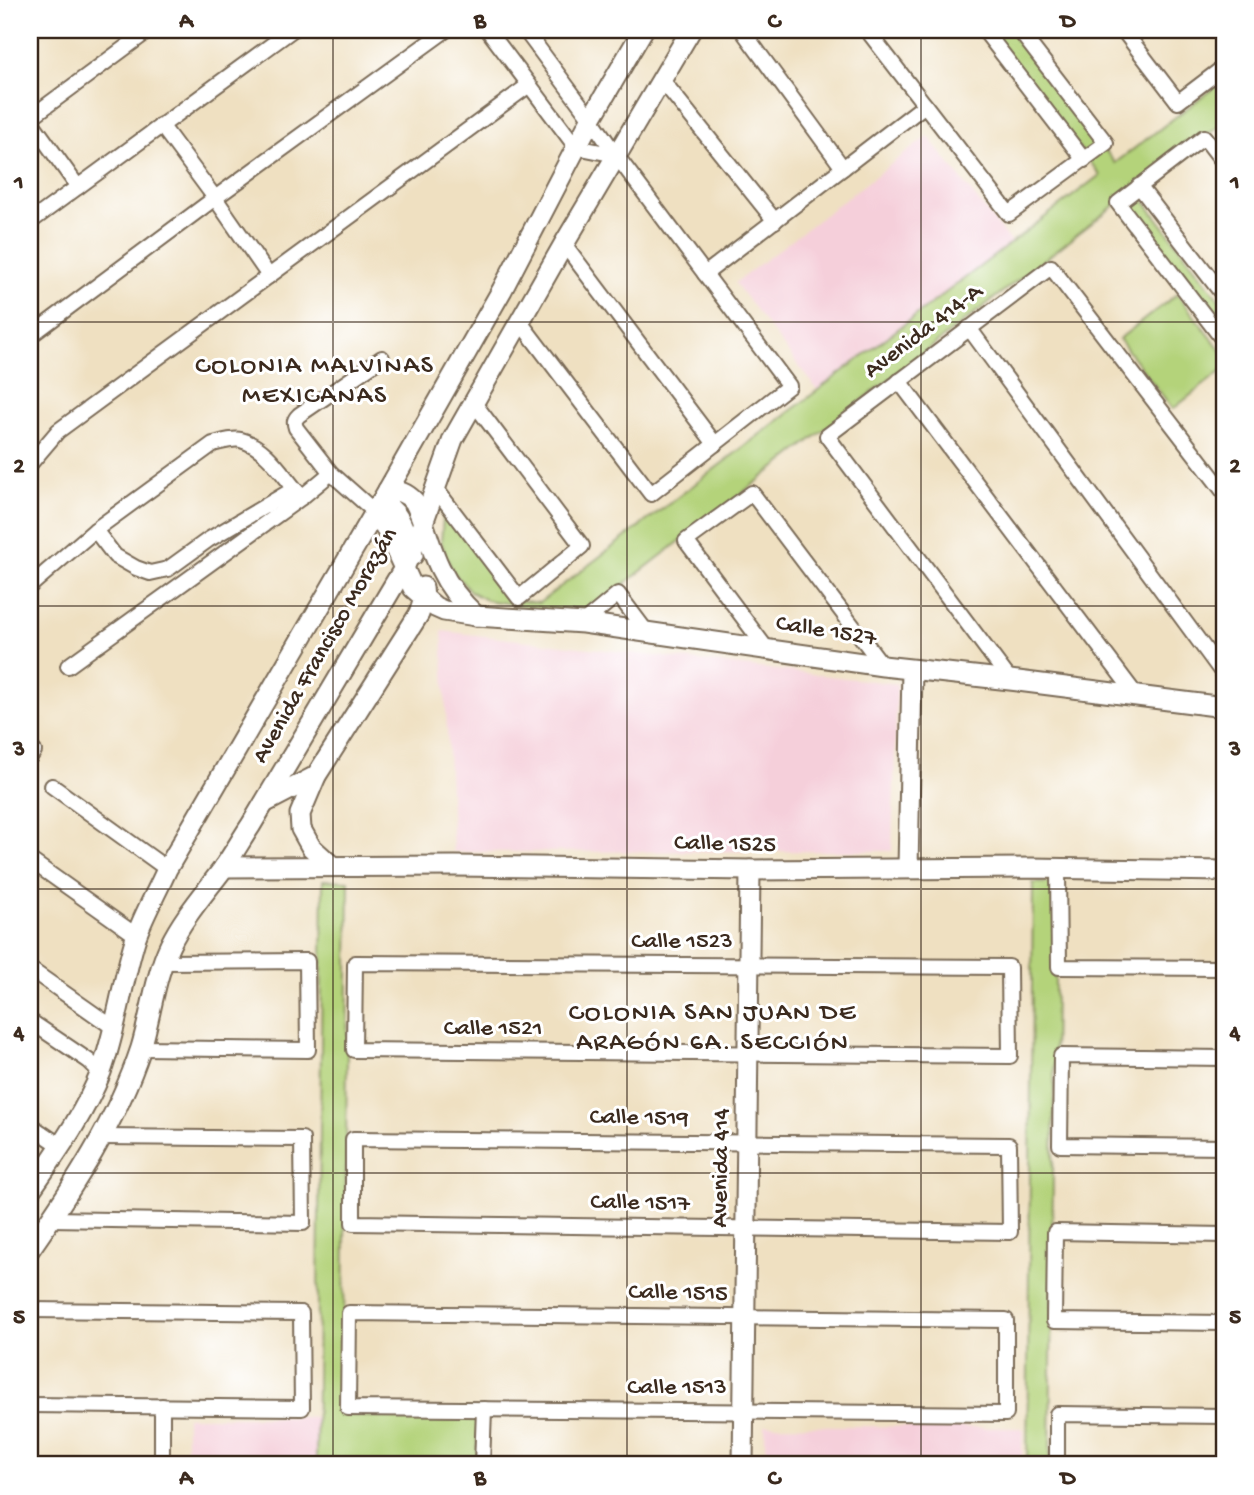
<svg xmlns="http://www.w3.org/2000/svg" width="1254" height="1495" font-family="'Gochi Hand',sans-serif">
<style>
.built{fill:#f5cfda}
.green{fill:#b4d37a;stroke:#787e4c;stroke-width:2}
.lines{fill:none;stroke-linecap:round;stroke-linejoin:round}
.street-casing{stroke:#7a6a57;stroke-width:18}
.secondary-casing{stroke:#7a6a57;stroke-width:23}
.street{stroke:#fff;stroke-width:14}
.secondary{stroke:#fff;stroke-width:19}
.grid{fill:none;stroke:#3b2a1e;stroke-width:2;stroke-opacity:0.55}
.labels{text-anchor:middle;dominant-baseline:central;stroke-width:6;stroke-linejoin:round;paint-order:stroke}
.street-label{font-size:24px;fill:#3b2a1e;stroke:#fff}
.neighbourhood-label{font-size:26px;letter-spacing:2px;fill:#3b2a1e;stroke:#fff}
.neatline{fill:none;stroke:#3b2a1e;stroke-width:2.5}
.grid-label{font-size:23px;text-anchor:middle;font-weight:bold;fill:#3b2a1e}
</style>
<rect width="100%" height="100%" fill="#fff"/>
<filter id="ink" filterUnits="userSpaceOnUse"><feTurbulence type="fractalNoise" baseFrequency=".0143" numOctaves="2"/><feDisplacementMap in="SourceGraphic" scale="14" xChannelSelector="R" yChannelSelector="G"/><feConvolveMatrix kernelMatrix="1 2 1 2 8 2 1 2 1" color-interpolation-filters="sRGB"/></filter>
<filter id="wash" filterUnits="userSpaceOnUse"><feTurbulence type="fractalNoise" baseFrequency=".00686" numOctaves="4" result="noise"/><feDisplacementMap in="SourceGraphic" scale="28" xChannelSelector="R" yChannelSelector="G"/><feGaussianBlur stdDeviation="1.57" result="paint"/><feColorMatrix in="noise" values="0 0 0 0 0 0 0 0 0 0 0 0 0 0 0 0 0 1.4 0 .05"/><feComposite in="paint" operator="in"/></filter>
<g filter="url(#wash)">
<rect width="100%" height="100%" fill="#efe0c1"/>
<g class="built">
<polygon points="928,136 1011,243 817,390 735,283"/>
<polygon points="442,631 897,684 892,851 453,852"/>
<rect x="186" y="1417" width="130" height="48"/>
<polygon points="765,1425 1023,1428 1022,1465 765,1465"/>
</g>
<g class="green">
<polygon points="989,30 1013,30 1115,163 1224,80 1224,122 1136,190 1224,306 1224,337 1119,202 583,616 486,600 471,592 452,571 441,542 444,506 516,600 539,603 1100,175"/>
<polygon points="1177,294 1224,354 1224,369 1173,409 1119,339"/>
<polygon points="323,880 349,881 343,1415 477,1417 477,1465 316,1465"/>
<polygon points="1033,883 1056,883 1050,1465 1027,1465"/>
</g>
</g>
<g filter="url(#ink)">
<g class="lines">
<defs>
<g id="street">
<polyline points="488,30 576,147 616,155"/>
<polyline points="742,30 843,168"/>
<polyline points="867,30 1009,214 1106,143 1019,30"/>
<polyline points="984,30 1084,160"/>
<polyline points="1123,30 1178,102 1224,67"/>
<polyline points="662,80 775,221"/>
<polyline points="30,118 149,30"/>
<polyline points="30,120 78,187"/>
<polyline points="161,125 215,198 269,276"/>
<polyline points="1224,163 1204,137 1118,203 1224,341"/>
<polyline points="1139,186 1224,296"/>
<polyline points="30,222 292,30"/>
<polyline points="564,244 715,444"/>
<polyline points="705,274 925,105"/>
<polyline points="520,322 651,494 789,386 616,155 591,119 525,30"/>
<polyline points="969,328 1224,675"/>
<polyline points="30,336 215,198 446,30"/>
<polyline points="899,381 1136,695"/>
<polyline points="30,464 58,431 529,85"/>
<polyline points="436,489 519,598 582,546 474,403"/>
<path d="M375,512L331,473L296,428C294,422 294,420 299,415L382,358"/>
<polyline points="95,530 115,556 136,568 150,573 168,569 208,540 294,489"/>
<path d="M30,586L95,530L213,444C222,442 232,438 241,440C269,448 283,477 302,497"/>
<polyline points="583,623 618,594 645,630"/>
<polyline points="766,648 686,541 752,493 883,666"/>
<polyline points="68,666 302,497 331,473"/>
<polyline points="1010,680 827,436 1051,267 1224,492"/>
<polyline points="30,757 34,751"/>
<polyline points="52,786 167,869"/>
<polyline points="30,860 137,936"/>
<polyline points="1058,869 1059,967 1224,968"/>
<polygon points="355,963 1009,967 1010,1056 354,1050"/>
<polyline points="30,969 114,1028"/>
<polyline points="30,1021 89,1061 100,1072"/>
<polyline points="141,1048 308,1050 307,961 163,962"/>
<polyline points="1224,1058 1061,1056 1060,1145 1224,1147"/>
<polyline points="30,1125 61,1146"/>
<polygon points="353,1139 1009,1145 1010,1232 353,1223"/>
<polyline points="50,1219 303,1223 302,1139 101,1137"/>
<polyline points="1224,1235 1055,1232 1054,1321 1224,1323"/>
<polyline points="30,1310 301,1313 302,1408 30,1405"/>
<polygon points="349,1313 1006,1320 1006,1414 348,1408"/>
<polyline points="162,1465 162,1406"/>
<polyline points="482,1465 484,1409"/>
<polyline points="1057,1465 1057,1414 1224,1416"/>
</g>
<g id="secondary">
<path d="M388,490C400,491 406,493 414,501C425,522 429,546 440,568C449,587 461,602 476,616"/>
<path d="M380,503C401,509 406,536 413,555"/>
<polyline points="375,512 385,527 413,588 435,607 444,611 476,616 583,623 883,666 1010,680 1224,707"/>
<polyline points="266,802 316,776"/>
<polyline points="332,866 311,847 301,829 300,814 316,776 419,614 424,599 423,587"/>
<polyline points="224,867 455,866 750,870 1031,868 1224,871"/>
<polyline points="908,868 912,670"/>
<path d="M30,1191C56,1153 84,1115 101,1072C117,1028 122,981 136,937C144,914 157,892 167,869L388,490L502,290L591,119L643,30"/>
<path d="M30,1249C73,1187 117,1121 141,1048C151,1015 155,976 170,945C183,918 204,894 222,870C232,856 241,840 251,825L404,568L423,523L453,439L564,244L691,30"/>
<polyline points="743,1465 750,870"/>
</g>
</defs>
<use href="#street" class="street-casing"/>
<use href="#secondary" class="secondary-casing"/>
<use href="#street" class="street"/>
<use href="#secondary" class="secondary"/>
</g>
</g>
<path class="grid" d="M333,30V1465M627,30V1465M921,30V1465M30,322H1224M30,606H1224M30,889H1224M30,1173H1224"/>
<g class="labels">
<g class="street-label">
<text transform="translate(924 332) rotate(-37)">Avenida 414-A</text>
<text transform="translate(826 632) rotate(9)">Calle 1527</text>
<text transform="translate(326 646) rotate(-60)">Avenida Francisco Morazán</text>
<text transform="translate(725 845) rotate(1)">Calle 1525</text>
<text x="682" y="942">Calle 1523</text>
<text x="493" y="1029">Calle 1521</text>
<text transform="translate(639 1119) rotate(1)">Calle 1519</text>
<text transform="translate(722 1168) rotate(-89)">Avenida 414</text>
<text transform="translate(640 1204) rotate(1)">Calle 1517</text>
<text transform="translate(678 1294) rotate(1)">Calle 1515</text>
<text x="677" y="1388">Calle 1513</text>
</g>
<g class="neighbourhood-label">
<text x="315" y="367">COLONIA MALVINAS<tspan x="315" dy="30">MEXICANAS</tspan></text>
<text x="713" y="1014">COLONIA SAN JUAN DE<tspan x="713" dy="30">ARAGÓN 6A. SECCIÓN</tspan></text>
</g>
</g>
<rect width="1254" height="1495" fill="none" stroke="#fff" stroke-width="77"/>
<rect x="38" y="38" width="1178" height="1418" class="neatline"/>
<g class="grid-label">
<text x="186" y="27">A</text>
<text x="480" y="27">B</text>
<text x="774" y="27">C</text>
<text x="1068" y="27">D</text>
<text x="19" y="188">1</text>
<text x="1235" y="188">1</text>
<text x="19" y="472">2</text>
<text x="1235" y="472">2</text>
<text x="19" y="755">3</text>
<text x="1235" y="755">3</text>
<text x="19" y="1039">4</text>
<text x="1235" y="1039">4</text>
<text x="19" y="1323">5</text>
<text x="1235" y="1323">5</text>
<text x="186" y="1484">A</text>
<text x="480" y="1484">B</text>
<text x="774" y="1484">C</text>
<text x="1068" y="1484">D</text>
</g>
</svg>
